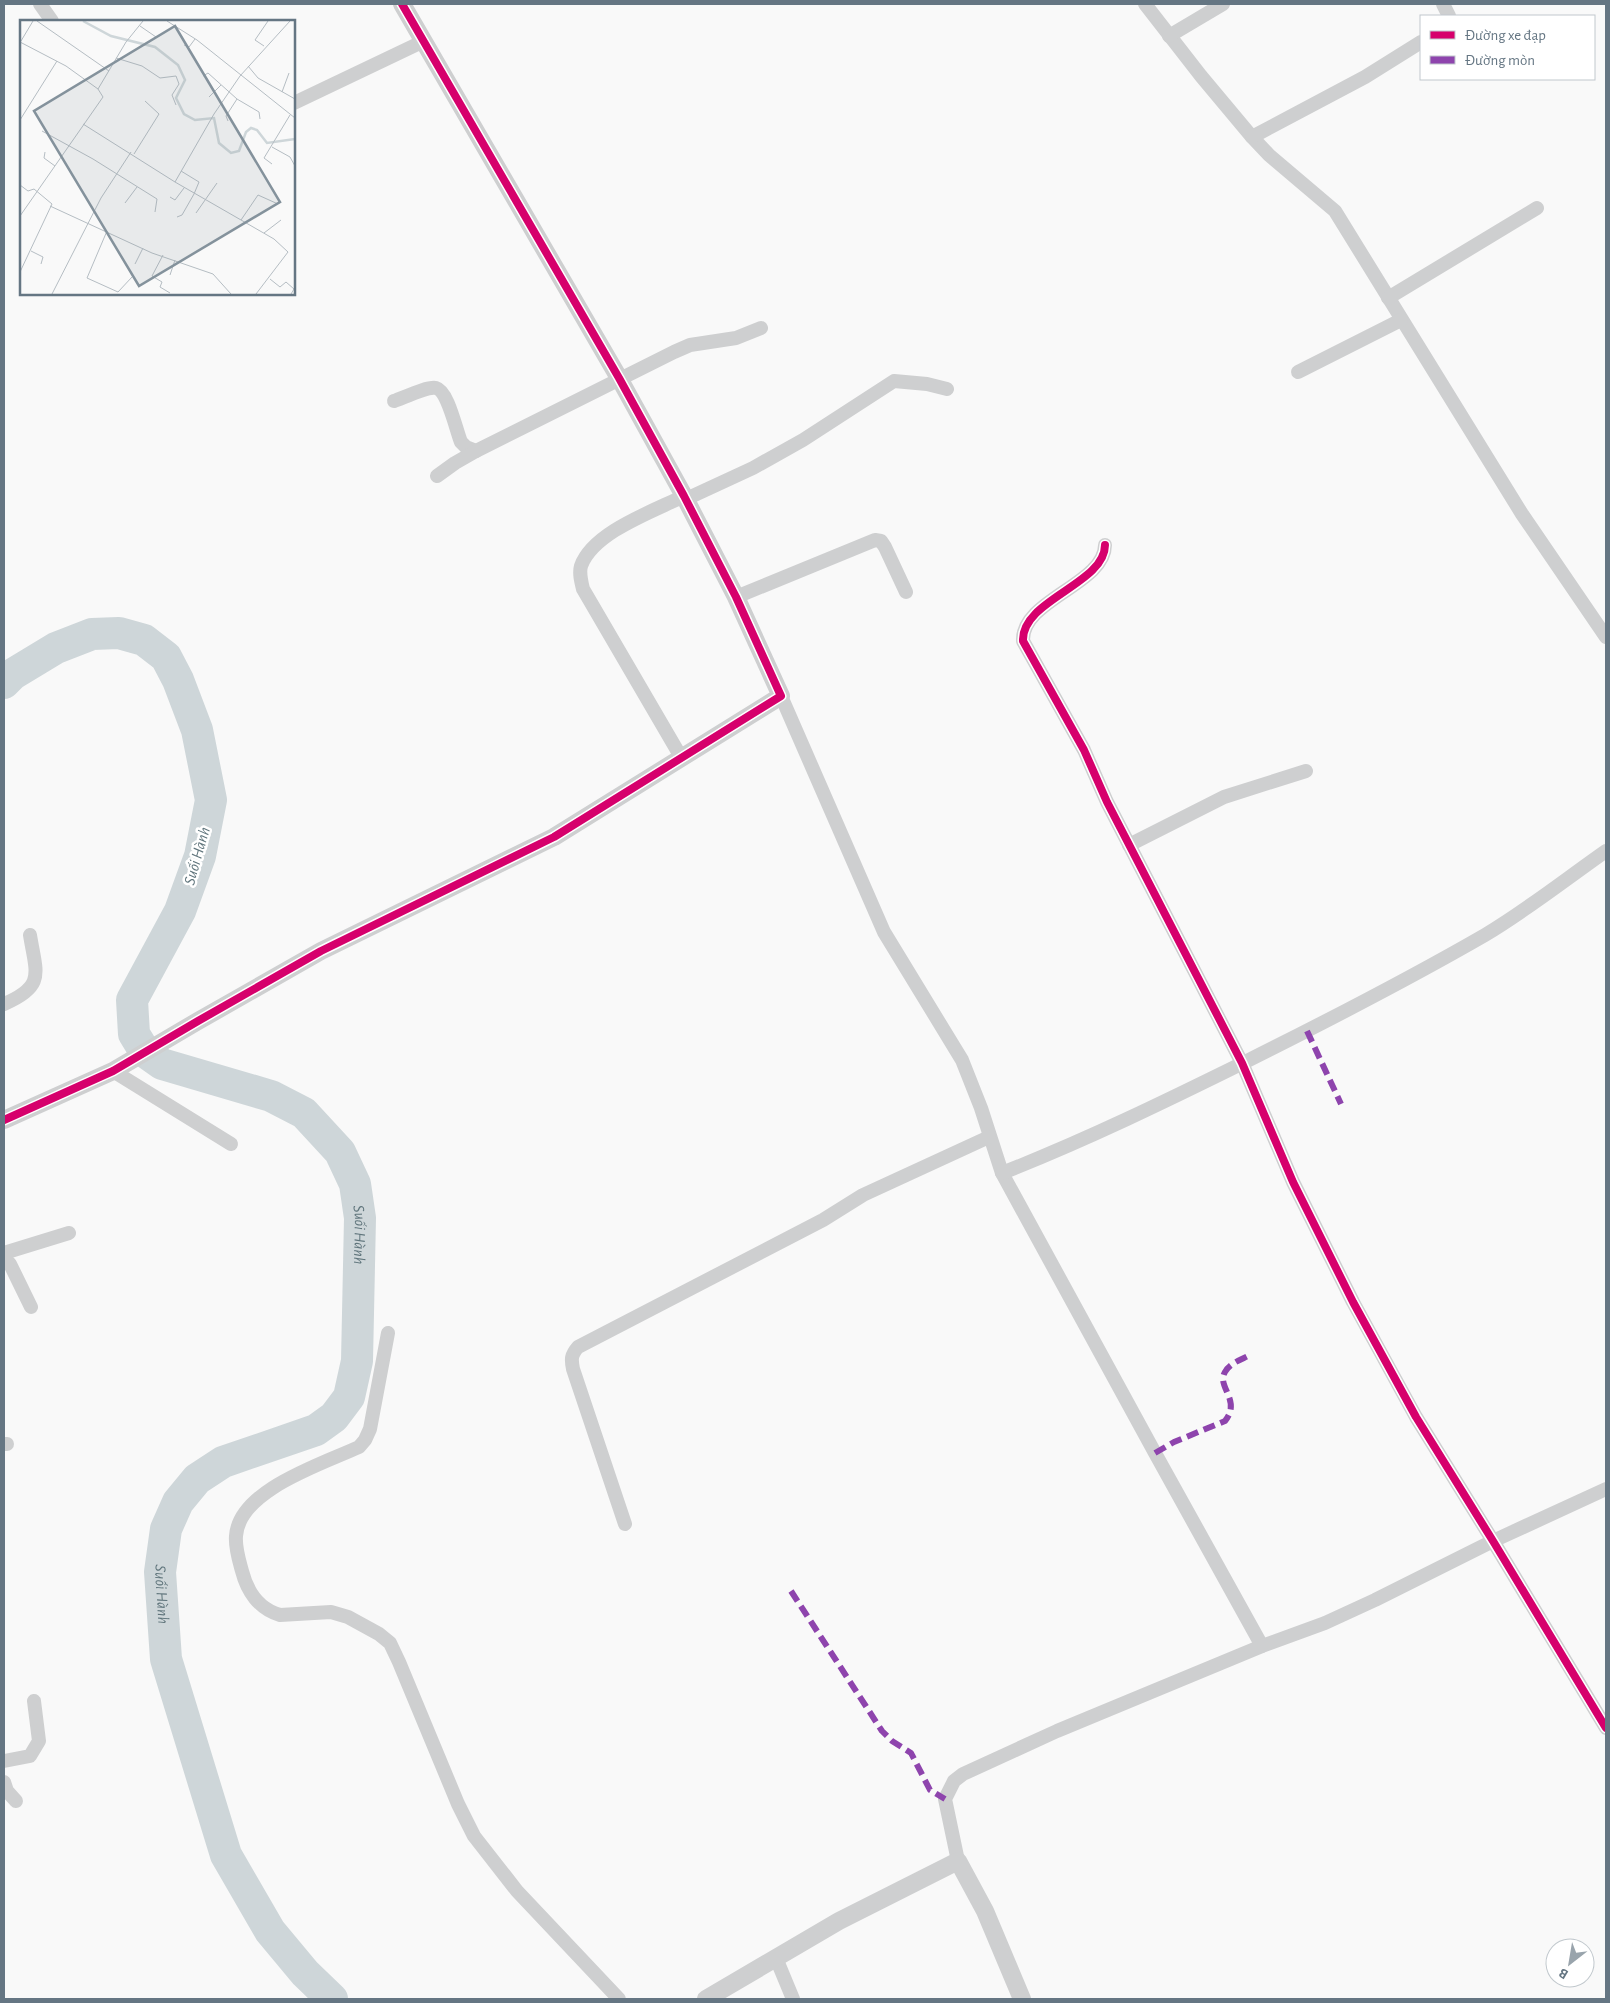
<svg xmlns="http://www.w3.org/2000/svg" width="1610" height="2003" font-family="'Alegreya Sans',sans-serif">
<style>
.lines{fill:none;stroke-linecap:round;stroke-linejoin:round}
.river{stroke:#ced6d9;stroke-width:32}
.minor{stroke:#cecfd0;stroke-width:14}
.tertiary{stroke:#cecfd0;stroke-width:18}
.quiet{stroke:#8e44ad;stroke-width:6;stroke-dasharray:12 6;stroke-linecap:butt}
.cycleway-casing{stroke:#fff;stroke-width:11}
.cycleway{stroke:#d6006c;stroke-width:8}
.labels{text-anchor:middle;dominant-baseline:central;stroke-width:5;stroke-linejoin:round;paint-order:stroke}
.water-label{font-size:16px;font-style:italic;fill:#60757c;stroke:#fff}
.inset-river{fill:none;stroke:#ced6d9;stroke-width:2.5}
.inset-road{fill:none;stroke:#b5bdc3;stroke-width:1}
.view{fill:#84929c;fill-opacity:0.15;stroke:#84929c;stroke-width:2.5}
.inset-edge{fill:none;stroke:#657683;stroke-width:2.5}
</style>
<rect width="100%" height="100%" fill="#f9f9f9"/>
<g class="lines">
<path class="river" id="s1" d="M4,683L13,674L56,648L92,634L119,633L144,640L166,657L178,680L197,730L211,800L200,856L180,911L132,1000L134,1034L145,1052L162,1064L271,1096L304,1113L340,1152L355,1184L360,1218L357,1361L349,1397L334,1417L316,1430L223,1462L197,1479L178,1502L166,1529L160,1572L166,1659L226,1855L270,1931L305,1973L332,1999"/>
<g class="minor">
<polyline points="40,4 52,21"/>
<polyline points="1145,4 1201,76 1252,137 1269,155 1335,211 1522,514 1606,637"/>
<polyline points="1443,4 1449,16"/>
<polyline points="1169,36 1223,4"/>
<polyline points="294,103 424,41"/>
<polyline points="1252,137 1365,77 1421,42"/>
<polyline points="1388,298 1537,208"/>
<polyline points="1298,372 1401,320"/>
<path d="M394,401C403,398 428,386 436,388C448,391 456,430 461,442L466,447L476,451"/>
<polyline points="437,476 455,463 476,451 674,352 690,345 736,338 761,328"/>
<polyline points="686,499 753,468 803,440 894,381 927,384 947,389"/>
<path d="M1105,545C1105,584 1021,600 1023,641L1084,750L1107,802L1242,1063L1293,1182L1353,1302L1416,1417L1493,1541L1606,1728"/>
<polyline points="736,597 875,540 881,541 885,547 906,592"/>
<polyline points="781,696 884,932 962,1060 981,1108 1002,1173 1155,1453 1262,1646"/>
<path d="M681,757L583,589C581,581 579,573 581,566C593,532 654,511 684,496"/>
<polyline points="1129,845 1224,797 1306,771"/>
<path d="M4,1004C46,986 36,973 30,935"/>
<polyline points="113,1071 231,1144"/>
<path d="M1002,1173C1086,1140 1166,1101 1247,1061C1327,1021 1407,980 1485,935C1527,910 1566,879 1606,851"/>
<polyline points="4,1253 69,1233"/>
<polyline points="4,1258 10,1264 31,1307"/>
<path d="M388,1333L370,1429L365,1440L359,1447C322,1464 239,1490 236,1536C235,1548 239,1560 242,1571C247,1591 259,1609 280,1615L331,1612L348,1617L379,1634L390,1643L399,1662L458,1804L474,1836L517,1891L619,1999"/>
<polyline points="4,1444 7,1444"/>
<path d="M625,1524L573,1369C571,1359 571,1355 578,1347L823,1220L863,1195L989,1137"/>
<polyline points="4,1761 30,1756 39,1741 34,1701"/>
<polyline points="4,1782 7,1791 16,1801"/>
<polyline points="958,1861 945,1799 954,1781 963,1774 1057,1731 1262,1646 1325,1623 1375,1600 1493,1541 1606,1489"/>
<polyline points="776,1958 793,1999"/>
</g>
<g class="tertiary">
<polyline points="4,1120 113,1071 198,1021 321,951 554,837 781,696 736,597 684,496 619,378 402,4"/>
<polyline points="706,1999 839,1921 958,1861 985,1911 1022,1999"/>
</g>
<g class="quiet">
<polyline points="1307,1031 1341,1104"/>
<path d="M1155,1453L1174,1442L1225,1421C1242,1400 1216,1387 1225,1372C1229,1364 1240,1360 1248,1356"/>
<polyline points="791,1591 882,1731 892,1741 911,1753 930,1790 945,1799"/>
</g>
<defs>
<g id="cycleway">
<path d="M1105,545C1105,584 1021,600 1023,641L1084,750L1107,802L1242,1063L1293,1182L1353,1302L1416,1417L1493,1541L1606,1728"/>
<polyline points="4,1120 113,1071 198,1021 321,951 554,837 781,696 736,597 684,496 619,378 402,4"/>
</g>
</defs>
<use href="#cycleway" class="cycleway-casing"/>
<use href="#cycleway" class="cycleway"/>
</g>
<g class="labels">
<g class="water-label">
<text transform="translate(197 856) rotate(-74)">Suối Hành</text>
<text stroke="none"><textPath href="#s1" startOffset="916">Suối Hành</textPath></text>
<text stroke="none"><textPath href="#s1" startOffset="1381">Suối Hành</textPath></text>
</g>
</g>
<g transform="translate(20 20)">
<rect width="275" height="275" fill="#f9f9f9"/>
<path class="inset-river" d="M63,1L91,16L135,27L158,45L165,60L156,78L164,94L175,100L194,98L199,123L211,133L219,131L226,112L231,108L237,110L247,123L275,119"/>
<path class="inset-road" d="M17,1L89,51M147,1L177,20L275,98M120,6L136,17M1,21L13,1M0,22L46,46L78,69L106,22L123,1M164,25L169,27L175,19M244,26L235,20L248,1M96,38L122,46L140,58L156,56L159,64L152,75L156,85M228,46L238,58L275,79M183,56L188,53L217,79L239,92L240,99M262,72L269,53M189,77L201,65M0,100L37,41M208,101L206,96L217,79M63,104L155,162M22,111L73,139L137,179L135,192M252,127L270,137L275,146M25,132L24,138L35,146M114,134L139,94L125,81M252,144L244,138L270,95M161,151L179,162L174,174M0,165L8,171L14,169L32,184L0,252M150,177L155,180L164,168M105,183L117,167M30,186L132,233L193,254L211,274M176,193L197,163M0,196L83,77L78,69M157,197L162,195L174,174M221,200L238,175L258,184M87,211L67,258L98,272L112,257M244,213L261,200M11,231L23,237L21,244M143,235L132,256L142,262L140,267L150,273M115,244L123,228M150,255L155,240M250,259L260,267L266,262L274,269L271,274M32,274L81,178L111,132M236,274L268,232L254,219L155,162L194,94L220,56L270,1"/>
<path class="view" d="M155,6L260,182L119,266L14,91Z"/>
<rect width="275" height="275" class="inset-edge"/>
</g>
<rect width="1610" height="2003" fill="none" stroke="#657683" stroke-width="10"/>
<rect x="1420" y="15" width="175" height="65" fill="#ffffff" stroke="#c1c8cd"/>
<rect x="1430" y="31" width="25" height="8" fill="#d6006c" stroke="#c1c8cd"/>
<text x="1465" y="40" font-size="15" fill="#657683">Đường xe đạp</text>
<rect x="1430" y="56" width="25" height="8" fill="#8e44ad" stroke="#c1c8cd"/>
<text x="1465" y="65" font-size="15" fill="#657683">Đường mòn</text>
<g transform="translate(1570 1963) rotate(211)"><circle r="24" fill="#ffffff" stroke="#c1c8cd"/>
<path d="M0-4L9 19L0 12L-9 19Z" fill="#99a4ac"/>
<text y="-8" font-size="14" font-weight="bold" text-anchor="middle" fill="#657683">B</text>
</g>
</svg>
